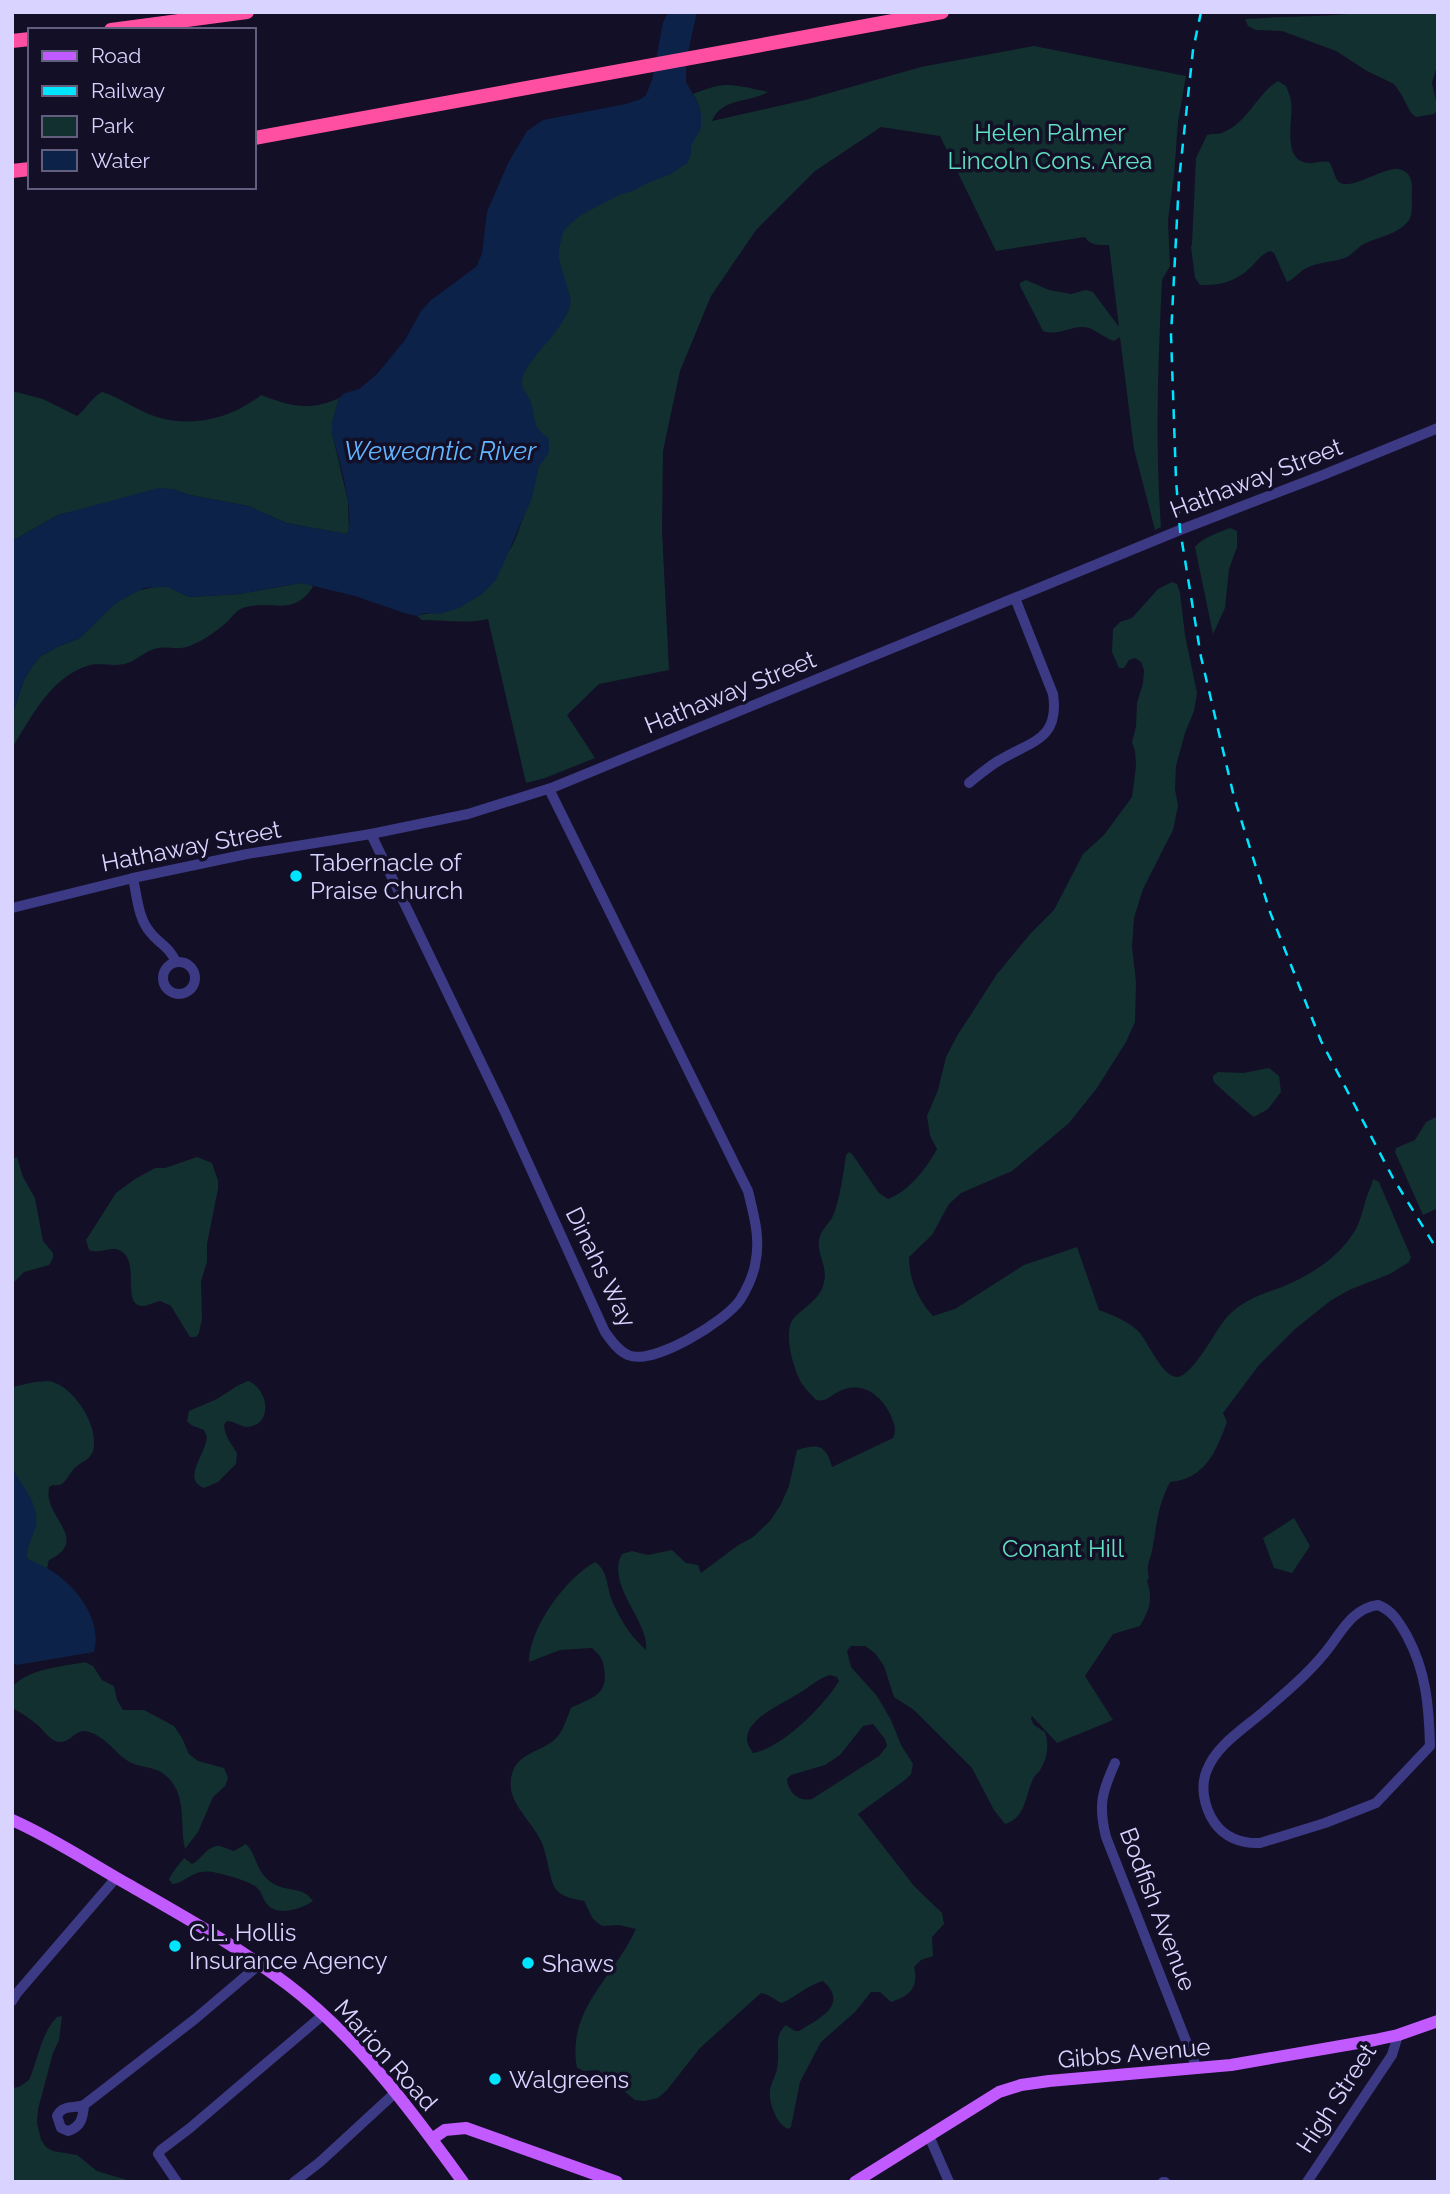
<svg xmlns="http://www.w3.org/2000/svg" width="1450" height="2194" font-family="Raleway,sans-serif">
<style>
.green{fill:#12302f;fill-rule:evenodd}
.water{fill:#0c2248}
.lines{fill:none;stroke-linecap:round;stroke-linejoin:round}
.minor{stroke:#3d3a85;stroke-width:10}
.major{stroke:#c25bff;stroke-width:12}
.highway{stroke:#ff4fa3;stroke-width:14}
.rail{stroke:#00e5ff;stroke-width:2.5;stroke-dasharray:10 9;stroke-linecap:butt}
.poi-dot{fill:#00e5ff;stroke:#130f26;stroke-width:2.5}
.labels{text-anchor:middle;dominant-baseline:central;stroke-width:7;stroke-linejoin:round;paint-order:stroke}
.park-label{font-size:24px;fill:#5fe0c0;stroke:#130f26}
.street-label{font-size:24px;fill:#d9d4ff;stroke:#130f26}
.poi-label{font-size:24px;fill:#d9d4ff;stroke:#130f26;text-anchor:start}
.water-label{font-size:26px;font-style:italic;fill:#62b6ff;stroke:#130f26}
</style>
<rect width="100%" height="100%" fill="#130f26"/>
<g class="green">
<path d="M1371,12H1438V62L1432,83L1438,110L1434,114L1416,117L1411,113L1401,94L1394,84L1367,71L1336,51L1282,31L1256,30L1248,26L1245,19C1287,16 1329,17 1371,12Z"/>
<path d="M1034,46L1186,76L1178,122L1174,175L1168,220L1170,266L1162,280C1158,364 1155,442 1161,527L1155,530L1134,449L1120,337L1114,341C1103,338 1094,327 1083,327C1068,327 1058,336 1043,331L1020,286V283L1026,280L1049,290L1071,294L1086,290L1093,292L1119,327L1109,245C1100,245 1090,246 1085,237L996,251L940,136L881,127L815,171L756,230L711,296L680,371L663,451L662,531L669,670L599,684L567,715L595,758L545,778L526,783L488,619C466,624 445,620 422,620L417,616C431,611 446,615 459,607C478,597 500,565 512,546C518,535 521,522 526,511L492,509L549,242L699,105L693,94C719,84 723,83 750,88C757,90 762,90 768,92C749,103 721,98 712,121L805,100L921,67Z"/>
<path d="M1278,81L1286,86C1288,91 1291,97 1291,102C1294,118 1281,159 1307,163C1314,164 1322,160 1329,162C1333,167 1334,176 1338,181C1348,193 1385,166 1399,169C1410,172 1412,179 1412,189C1411,199 1414,212 1409,220C1399,235 1376,237 1362,245C1356,249 1352,255 1345,258C1333,262 1320,262 1309,267C1300,270 1296,278 1287,282L1274,253L1270,251C1262,254 1258,260 1252,266C1238,281 1220,286 1200,285L1195,278L1191,247L1192,244L1196,158L1207,135C1214,133 1218,135 1224,132C1248,122 1257,94 1278,81Z"/>
<path d="M12,391L43,399L77,416C86,409 92,397 102,392C121,398 138,411 157,417C194,428 232,418 261,395C265,396 268,398 272,399C296,408 316,409 339,398L332,423V433L348,501L349,531L346,534L286,523L248,506L190,495L172,489L58,515L12,541Z"/>
<path d="M1230,528L1237,531V547L1229,569L1225,608L1213,634L1195,547C1203,537 1218,533 1230,528Z"/>
<path d="M1172,582L1177,584L1180,593L1185,635L1197,693L1194,711L1185,733L1176,766L1175,789L1178,806L1173,830L1143,889L1134,918L1132,947L1136,982L1135,1022L1126,1042L1097,1088L1069,1123L1012,1171L961,1193L949,1204L932,1235L909,1257C909,1279 918,1300 933,1316L955,1309L1024,1265L1077,1247L1099,1310C1113,1315 1130,1322 1140,1333C1148,1343 1163,1377 1177,1377C1193,1376 1216,1329 1227,1317C1243,1300 1260,1295 1282,1287C1311,1275 1340,1257 1356,1229C1361,1219 1363,1209 1366,1199C1368,1192 1372,1186 1373,1179L1379,1182L1411,1257L1409,1262L1390,1274L1349,1290L1330,1301L1294,1330L1259,1365L1223,1413L1227,1422C1216,1452 1205,1479 1170,1482C1157,1507 1157,1525 1152,1551C1149,1564 1146,1565 1149,1578L1147,1580C1153,1600 1150,1608 1140,1626L1113,1634L1085,1676L1113,1720L1057,1743L1032,1716L1031,1719L1034,1725L1045,1732C1049,1744 1048,1758 1040,1770C1037,1775 1036,1773 1033,1779C1025,1796 1026,1818 1005,1824L994,1810L972,1768L914,1710L894,1697L884,1666L875,1653L865,1646H851L847,1651L851,1667L877,1696L891,1720L901,1745L913,1764L911,1774L905,1780L858,1814L914,1886L942,1913L944,1924L932,1937L933,1956L921,1960L914,1967C919,1987 910,1996 891,2002L880,1992H871L855,2012L821,2042L800,2082L791,2127L788,2129C781,2125 777,2120 774,2112C763,2084 777,2084 778,2060C779,2045 774,2036 786,2025L795,2031H799C818,2019 850,2005 823,1981C808,1985 797,1996 782,2003C774,2000 770,1994 761,1993L700,2048L667,2090L658,2098L644,2101L635,2100L598,2070L584,2071L577,2068C566,2010 614,1977 636,1929L619,1925L602,1926L593,1919L584,1901C575,1899 560,1897 555,1888C550,1881 547,1853 541,1841C531,1819 504,1801 512,1774C517,1754 539,1752 553,1741C563,1733 566,1720 571,1708C592,1697 609,1695 604,1668C603,1659 599,1654 592,1648L560,1650L529,1662C529,1628 566,1578 595,1562C607,1569 607,1586 611,1598C619,1618 630,1636 646,1650C650,1622 605,1585 622,1554L632,1551L648,1555L672,1550L686,1563L698,1565L701,1573L737,1546L753,1537L770,1521L780,1506L789,1486L797,1450C819,1443 826,1445 832,1467L893,1438C897,1429 894,1424 891,1416C881,1394 860,1379 836,1393C829,1397 826,1402 816,1400C812,1395 806,1390 802,1384C794,1371 782,1331 794,1318C804,1307 821,1299 824,1282C828,1267 817,1255 819,1240C820,1231 827,1226 832,1218C839,1205 844,1170 846,1155L849,1152L852,1154L879,1193L888,1199C909,1191 926,1169 937,1149L930,1136L927,1116L938,1090L946,1057L957,1036L997,974L1031,933L1054,910L1083,854L1104,835L1132,797L1136,766L1135,751L1132,742L1136,727L1137,703L1143,683L1144,670L1141,662L1135,658L1129,660L1124,668H1119L1112,652L1113,629L1120,622L1132,618L1158,589ZM830,1675L837,1677L839,1681C824,1706 782,1748 753,1753C749,1747 745,1741 748,1733C754,1715 786,1702 801,1692C812,1685 818,1679 830,1675ZM873,1724L885,1739L887,1746L879,1756L812,1799C799,1802 788,1793 787,1779L791,1775L825,1765L840,1755L863,1726Z"/>
<path d="M301,583L311,584L313,587C292,617 275,600 246,607C237,609 232,617 226,623C216,631 206,639 194,644C177,652 172,646 158,648C145,650 136,662 124,664C111,667 99,662 87,666C50,678 31,718 12,748V715L24,680L33,665L41,656L57,647L80,638L100,617L116,603L135,591L160,586L168,587L189,597L239,594Z"/>
<path d="M1269,1068L1279,1076L1281,1092L1268,1109L1254,1117C1251,1115 1215,1084 1214,1082C1213,1080 1213,1078 1213,1076L1218,1072L1243,1073Z"/>
<polygon points="1438,1116 1438,1208 1423,1215 1395,1152 1396,1148 1415,1140 1426,1122"/>
<polygon points="17,1157 23,1177 35,1198 43,1241 53,1253 53,1258 49,1265 24,1272 12,1284 12,1159"/>
<path d="M197,1157L212,1163L218,1181V1189L207,1244V1262L201,1281L202,1319L199,1333L196,1337H190L171,1306L160,1301C155,1302 149,1305 144,1306C120,1307 141,1263 121,1251C110,1245 100,1255 89,1250L86,1240L116,1193L135,1179L155,1168H165Z"/>
<path d="M49,1381C73,1385 100,1426 93,1451C90,1461 79,1462 73,1470C66,1478 65,1487 53,1485L49,1487C49,1488 48,1497 49,1499C54,1523 86,1542 49,1560L47,1568L35,1564L27,1558L26,1552L36,1524L26,1491L12,1469V1387L35,1382Z"/>
<path d="M248,1381C268,1388 274,1424 248,1427C241,1427 234,1421 227,1421L224,1425C225,1437 231,1443 237,1453L236,1464L218,1482L204,1488C181,1479 206,1454 207,1437L204,1430L191,1425L187,1421L189,1411L217,1399L237,1386Z"/>
<polygon points="1294,1518 1310,1546 1292,1573 1274,1568 1263,1538"/>
<path d="M85,1662L93,1666L102,1680L114,1686L117,1700L123,1710H144L174,1726L182,1738L189,1754L198,1761L224,1768L228,1778L225,1786L213,1797L198,1832L185,1849C179,1821 189,1788 159,1771C149,1766 137,1767 128,1761C114,1752 106,1737 89,1732C75,1726 70,1747 55,1741C47,1737 42,1728 35,1723C28,1717 20,1712 12,1708V1687C30,1668 61,1667 85,1662Z"/>
<path d="M246,1844C258,1856 255,1873 274,1884C288,1892 303,1886 313,1901C302,1909 277,1917 267,1904C262,1898 262,1891 255,1886C242,1879 227,1875 213,1872C191,1869 187,1883 172,1884L169,1879L173,1872L184,1858L192,1864C201,1860 206,1848 216,1846C222,1845 228,1850 234,1851Z"/>
<path d="M62,2016L59,2040L53,2053L38,2109L37,2123L41,2140L46,2147L53,2151L77,2155L97,2171L134,2182H12V2088L19,2087L29,2080C38,2060 41,2033 57,2017Z"/>
</g>
<g class="water">
<path d="M668,12H697L686,61V82L699,105L701,114V128L691,146V155L687,163L671,174L645,184L635,190L617,196L581,215L569,225L563,232L559,249V259L571,300C570,328 518,364 522,385C523,390 528,395 530,400C534,408 533,419 537,427C539,431 545,435 549,439V453L539,466L532,498L502,567L495,581L482,594L459,608L440,614L425,613L417,616L404,613L355,596L301,583L239,594L189,597L168,587L144,588L116,603L80,638L57,647L41,656L33,665L24,680L12,715V541L58,515L159,488L172,489L190,495L248,506L286,523L347,534C356,514 338,457 332,433V423L339,398L345,393L359,389L377,374L405,340L421,311L430,301L477,266L482,253L487,212L508,163L527,131L543,120L626,104L641,99L646,95L652,80L663,23Z"/>
<path d="M12,1469C22,1484 40,1506 36,1526C33,1536 26,1548 27,1558C34,1563 40,1564 47,1568C75,1584 103,1619 94,1652L17,1665L12,1663Z"/>
</g>
<g class="lines">
<g class="minor">
<path d="M969,783C979,775 989,766 1000,760C1031,741 1060,740 1053,694L1015,598"/>
<path d="M371,834L504,1110L605,1332C611,1340 618,1351 628,1355C653,1366 726,1321 740,1300C746,1291 753,1276 755,1265C761,1239 754,1216 748,1191L549,789"/>
<path d="M133,878C137,896 138,918 150,932C160,945 169,946 176,962"/>
<polyline points="12,908 133,878 247,854 371,834 468,814 554,787 1180,530 1323,475 1438,428"/>
<circle cx="179" cy="978" r="16"/>
<path d="M1378,1605C1393,1611 1399,1622 1407,1636C1426,1671 1429,1706 1430,1746L1376,1803L1325,1823L1260,1843C1241,1844 1224,1837 1214,1822C1204,1807 1200,1786 1207,1770C1216,1746 1243,1729 1262,1713C1286,1692 1312,1671 1331,1645C1344,1627 1355,1608 1378,1605Z"/>
<path d="M1115,1763C1102,1792 1098,1805 1106,1837L1197,2069"/>
<polyline points="12,2001 17,1993 116,1878"/>
<path d="M84,2105C83,2118 81,2127 68,2131L61,2128L57,2116C63,2104 74,2109 84,2105L195,2019L260,1964"/>
<polyline points="929,2136 949,2182"/>
<polyline points="177,2182 158,2154 161,2150 190,2128 323,2015"/>
<polyline points="294,2182 320,2162 396,2092"/>
<polyline points="1163,2182 1165,2182"/>
<polyline points="1307,2182 1392,2055 1398,2035"/>
</g>
<g class="major">
<path d="M12,1820C53,1838 90,1863 129,1885C183,1916 237,1946 287,1984C358,2038 411,2110 463,2182"/>
<polyline points="432,2139 445,2130 466,2128 617,2182"/>
<polyline points="855,2182 999,2092 1021,2085 1049,2081 1231,2065 1375,2040 1398,2035 1438,2021"/>
</g>
<g class="highway">
<polyline points="111,30 247,12"/>
<polyline points="12,41 30,39"/>
<polyline points="254,138 942,12"/>
<polyline points="12,171 30,169"/>
</g>
<polyline class="rail" points="1201,12 1193,50 1179,180 1171,335 1176,480 1180,530 1201,657 1234,797 1270,912 1321,1041 1393,1178 1438,1251"/>
</g>
<g class="poi-dot">
<circle cx="296" cy="876" r="7"/>
<circle cx="175" cy="1946" r="7"/>
<circle cx="528" cy="1963" r="7"/>
<circle cx="495" cy="2079" r="7"/>
</g>
<g class="labels">
<g class="park-label">
<text x="1050" y="132">Helen Palmer<tspan x="1050" dy="28">Lincoln Cons. Area</tspan></text>
<text x="1063" y="1548">Conant Hill</text>
</g>
<g class="street-label">
<text transform="translate(1256 478) rotate(-21)">Hathaway Street</text>
<text transform="translate(730 692) rotate(-22)">Hathaway Street</text>
<text transform="translate(191 846) rotate(-11)">Hathaway Street</text>
<text transform="translate(601 1267) rotate(64)">Dinahs Way</text>
<text transform="translate(1158 1909) rotate(69)">Bodfish Avenue</text>
<text transform="translate(1134 2053) rotate(-5)">Gibbs Avenue</text>
<text transform="translate(386 2055) rotate(48)">Marion Road</text>
<text transform="translate(1336 2098) rotate(-57)">High Street</text>
</g>
<g class="poi-label">
<text x="310" y="862">Tabernacle of<tspan x="310" dy="28">Praise Church</tspan></text>
<text x="189" y="1932">C.L. Hollis<tspan x="189" dy="28">Insurance Agency</tspan></text>
<text x="542" y="1963">Shaws</text>
<text x="509" y="2079">Walgreens</text>
</g>
<g class="water-label">
<text x="440" y="451">Weweantic River</text>
</g>
</g>
<rect width="1450" height="2194" fill="none" stroke="#d9d4ff" stroke-width="28"/>
<rect x="28" y="28" width="228" height="161" fill="#130f26" stroke="#625e7d" stroke-width="2"/>
<rect x="42" y="51" width="35" height="10" fill="#c25bff" stroke="#625e7d" stroke-width="2"/>
<text x="91" y="63" font-size="21" fill="#d9d4ff">Road</text>
<rect x="42" y="86" width="35" height="10" fill="#00e5ff" stroke="#625e7d" stroke-width="2"/>
<text x="91" y="98" font-size="21" fill="#d9d4ff">Railway</text>
<rect x="42" y="116" width="35" height="21" fill="#12302f" stroke="#625e7d" stroke-width="2"/>
<text x="91" y="133" font-size="21" fill="#d9d4ff">Park</text>
<rect x="42" y="150" width="35" height="21" fill="#0c2248" stroke="#625e7d" stroke-width="2"/>
<text x="91" y="168" font-size="21" fill="#d9d4ff">Water</text>
</svg>
